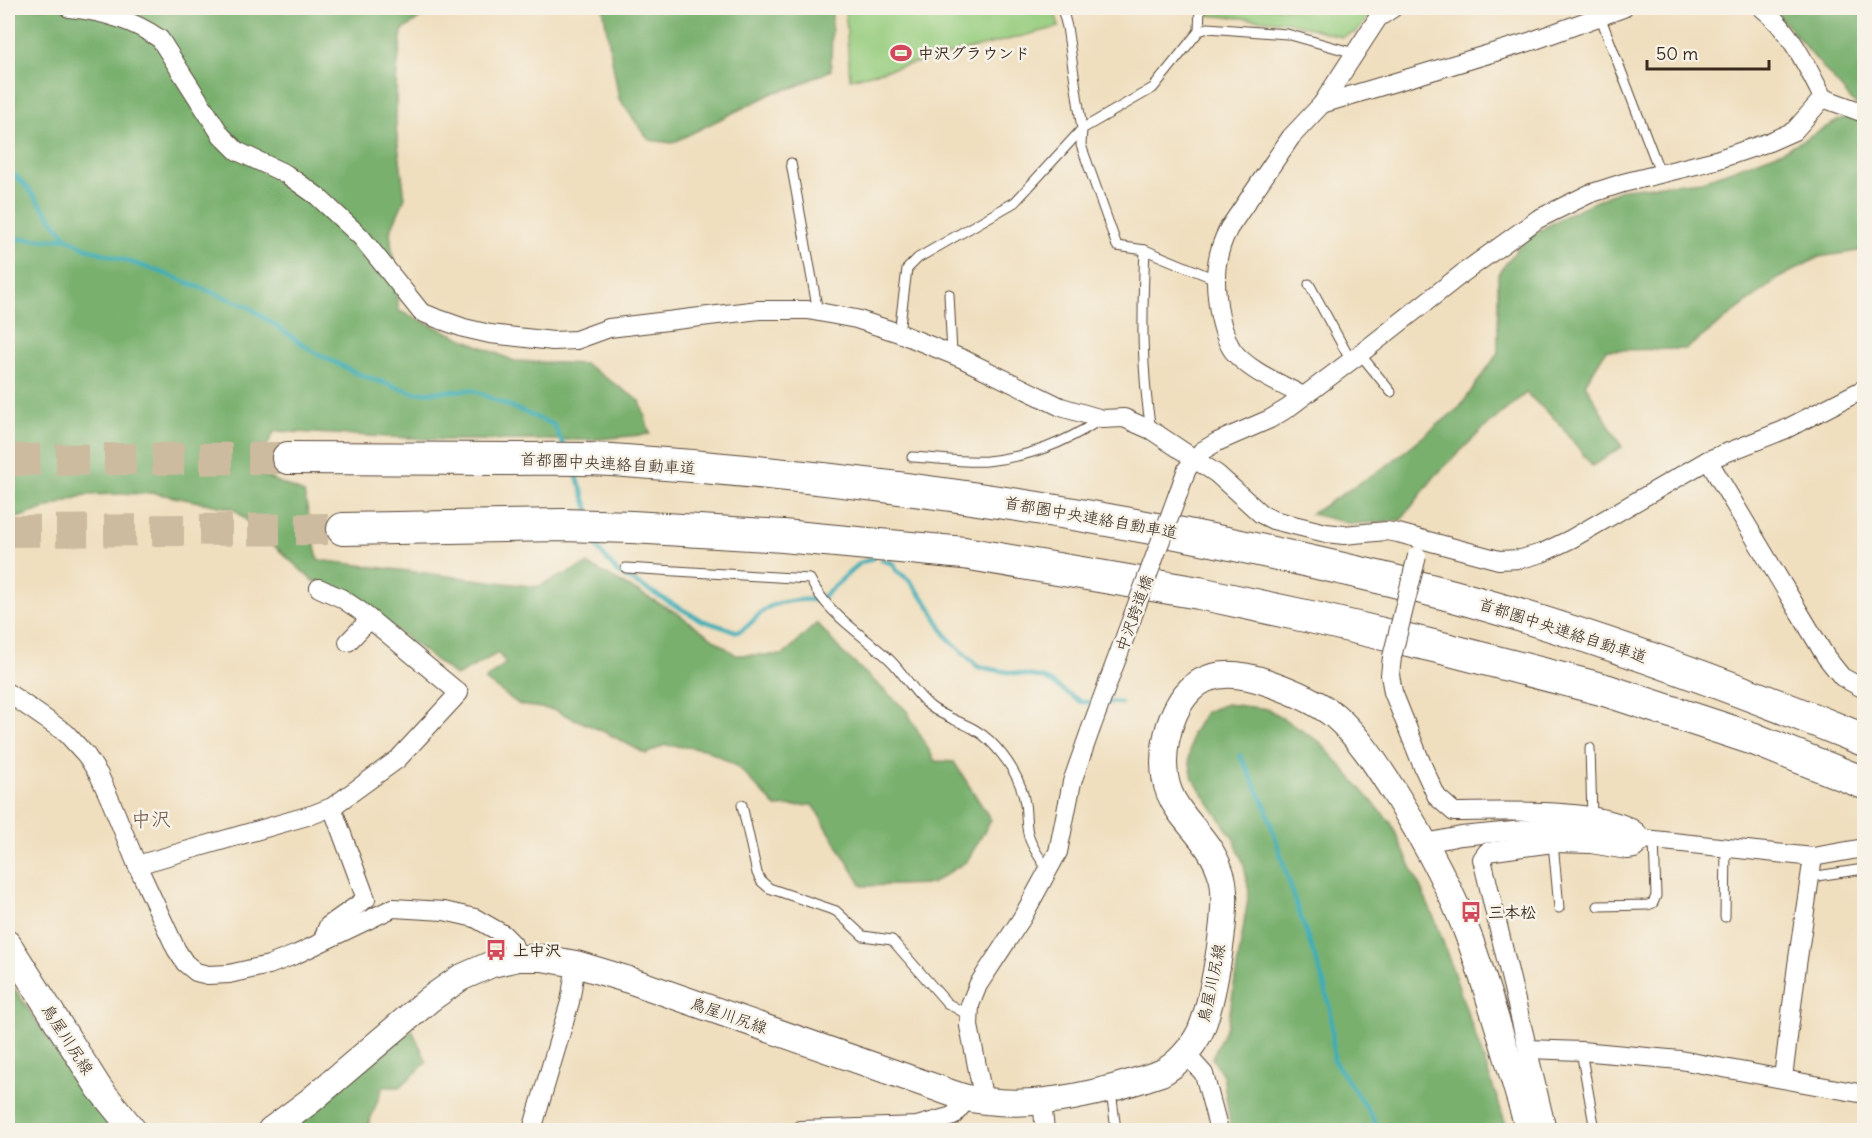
<svg xmlns="http://www.w3.org/2000/svg" width="1872" height="1138" font-family="Delius,'Klee One',sans-serif">
<style>
.green{fill:#97cd7f;stroke:#697c4e;stroke-width:1.5}
.forest{fill:#79b06e;stroke:#5a6d46;stroke-width:1.5}
.lines{fill:none;stroke-linecap:round;stroke-linejoin:round}
.stream{stroke:#3cadb6;stroke-width:4.5}
.highway-tunnel{stroke:#ccbb9f;stroke-width:32;stroke-dasharray:32 16;stroke-linecap:butt}
.lane-casing{stroke:#564536;stroke-width:11}
.street-casing{stroke:#564536;stroke-width:20}
.secondary-casing{stroke:#564536;stroke-width:28}
.highway-casing{stroke:#564536;stroke-width:34}
.lane{stroke:#fff;stroke-width:9}
.street{stroke:#fff;stroke-width:18}
.secondary{stroke:#fff;stroke-width:26}
.highway{stroke:#fff;stroke-width:32}
.street-bridge-casing{stroke:#564536;stroke-width:20;stroke-linecap:butt}
.street-bridge{stroke:#fff;stroke-width:18}
.labels{text-anchor:middle;dominant-baseline:central;stroke-width:5;stroke-linejoin:round;paint-order:stroke}
.poi-label{font-size:16px;font-weight:bold;fill:#3b2a1e;stroke:#f7f3e8;text-anchor:start}
.street-label{font-size:16px;fill:#3b2a1e;stroke:#f7f3e8}
.quarter-label{font-size:20px;fill:#705445;stroke:#f7f3e8}
</style>
<rect width="100%" height="100%" fill="#f7f3e8"/>
<filter id="ink" filterUnits="userSpaceOnUse"><feTurbulence type="fractalNoise" baseFrequency=".0167" numOctaves="2"/><feDisplacementMap in="SourceGraphic" scale="12" xChannelSelector="R" yChannelSelector="G"/><feConvolveMatrix kernelMatrix="1 2 1 2 8 2 1 2 1" color-interpolation-filters="sRGB"/></filter>
<filter id="wash" filterUnits="userSpaceOnUse"><feTurbulence type="fractalNoise" baseFrequency=".008" numOctaves="4" result="noise"/><feDisplacementMap in="SourceGraphic" scale="24" xChannelSelector="R" yChannelSelector="G"/><feGaussianBlur stdDeviation="1.35" result="paint"/><feColorMatrix in="noise" values="0 0 0 0 0 0 0 0 0 0 0 0 0 0 0 0 0 1.4 0 .05"/><feComposite in="paint" operator="in"/></filter>
<g filter="url(#wash)">
<rect width="100%" height="100%" fill="#f0dfbf"/>
<g class="green">
<polygon points="845,8 1054,8 1059,27 850,79"/>
<polygon points="1207,8 1378,8 1356,32 1342,37 1289,22 1207,15"/>
</g>
<g class="forest">
<polygon points="8,8 525,8 524,10 463,9 429,12 402,31 396,81 396,129 405,198 390,232 399,311 514,361 585,364 640,401 650,434 590,440 448,440 275,431 253,471 304,493 318,560 537,587 587,564 677,613 736,655 783,655 817,623 842,652 906,710 935,761 954,762 991,820 967,861 931,884 862,886 813,805 776,807 737,766 705,749 665,745 646,754 607,733 554,710 520,705 485,680 506,663 498,653 456,676 343,589 312,580 234,509 154,493 85,495 8,521"/>
<polygon points="603,8 832,8 831,70 795,87 775,92 672,143 649,140 619,99"/>
<polygon points="1772,8 1864,8 1864,250 1819,257 1779,278 1686,349 1606,350 1585,384 1622,447 1592,466 1558,422 1526,393 1482,430 1435,476 1401,520 1352,524 1311,514 1385,467 1460,407 1498,353 1498,274 1524,240 1568,214 1623,189 1702,181 1783,151 1859,109"/>
<polygon points="1226,704 1268,709 1320,742 1391,823 1436,922 1508,1130 1231,1130 1223,1075 1212,1058 1228,1024 1249,892 1244,865 1235,841 1193,779 1189,758 1192,734 1205,712"/>
<polygon points="8,979 97,1110 115,1130 8,1130"/>
<polygon points="412,1030 427,1062 400,1087 383,1087 366,1130 285,1130"/>
</g>
<g class="lines">
<g class="stream">
<polyline points="8,169 25,185 67,238 86,248 158,271 247,306 314,352 358,374 414,393 472,390 554,425 564,447"/>
<polyline points="8,238 43,240 67,238"/>
<polyline points="575,471 590,514"/>
<path d="M593,537L594,544L617,572L701,620L738,632C751,626 752,620 763,611C773,601 805,598 818,601L860,563L874,558"/>
<polyline points="882,560 894,564 896,570 909,580 928,604 947,637 978,667 1044,678 1081,702 1097,702"/>
<polyline points="1105,702 1121,703"/>
<polyline points="1240,755 1265,805 1295,901 1323,980 1331,1013 1334,1061 1372,1116 1379,1130"/>
</g>
</g>
</g>
<g filter="url(#ink)">
<g class="lines">
<g class="highway-tunnel">
<polyline points="8,460 288,458"/>
<polyline points="8,531 343,529"/>
</g>
<defs>
<g id="lane">
<polyline points="1062,8 1067,27 1082,129 1081,145 1117,246 1145,250 1215,279"/>
<polyline points="1600,16 1661,175"/>
<polyline points="1199,31 1200,8"/>
<polyline points="791,163 818,312"/>
<path d="M1145,250C1142,310 1141,370 1151,430"/>
<polyline points="1309,284 1351,361"/>
<polyline points="949,294 952,354"/>
<polyline points="899,333 907,269 918,258 1015,202 1082,129 1153,88 1199,31 1208,28 1287,34 1354,53"/>
<polyline points="1360,354 1391,392"/>
<path d="M912,457C936,458 963,463 987,461C1032,456 1062,444 1100,420"/>
<path d="M626,568L810,579C827,614 862,634 889,659C904,673 915,695 931,707C950,721 973,724 990,741C1006,757 1022,780 1025,804C1027,816 1025,828 1030,840C1034,850 1042,861 1048,871"/>
<polyline points="1590,748 1592,817"/>
<polyline points="742,805 757,873 761,881 769,888 836,911 863,936 892,940 947,1003 968,1015"/>
<polyline points="1553,843 1559,908"/>
<polyline points="1810,877 1864,869"/>
<polyline points="1598,906 1648,905 1653,903 1656,896 1654,840"/>
<polyline points="1725,917 1726,848"/>
<polyline points="1581,1051 1595,1130"/>
<polyline points="1111,1091 1116,1130"/>
</g>
<g id="street">
<path d="M69,8C101,11 133,20 160,39L221,135L237,151L286,174L317,196L361,237L421,312L436,318L464,328L490,334L553,341L576,340L609,328L759,310H808L856,319L899,333L963,359L1061,407L1102,419L1124,418L1151,430L1217,474L1261,514L1273,520L1326,533L1344,535L1386,531L1398,533L1499,560L1521,559L1542,553L1571,539L1708,460L1784,430L1864,389"/>
<path d="M1762,8C1790,30 1807,66 1823,98L1864,113"/>
<polyline points="1322,104 1532,41 1623,8"/>
<path d="M1303,396C1280,383 1250,372 1233,351C1226,341 1223,329 1220,317C1214,285 1213,257 1229,228L1291,137L1322,104L1378,18L1393,8"/>
<polyline points="1708,460 1826,657 1842,677 1864,689"/>
<polyline points="1178,494 1187,469 1202,451 1217,442 1270,419 1288,408 1360,354 1463,273 1538,219 1589,194 1623,183 1716,160 1769,142 1794,131 1823,98"/>
<polyline points="348,642 370,619"/>
<path d="M1392,657L1390,675L1393,692L1423,767L1437,797L1454,812C1495,812 1607,806 1637,832"/>
<polyline points="8,693 66,733 86,755 99,775 112,804 137,865 176,949 185,963 196,972 208,975 229,974 269,965 297,954 393,908 444,911 475,918 503,934 513,944 518,958"/>
<polyline points="1425,843 1461,836 1555,827 1600,832 1645,839 1813,857 1864,848"/>
<polyline points="137,865 314,814 332,807 398,759 459,693 359,610 341,598 319,588"/>
<polyline points="322,941 328,926 366,899 332,807"/>
<polyline points="1528,1049 1581,1051 1680,1060 1864,1094"/>
<polyline points="1185,1053 1204,1074 1219,1130"/>
<polyline points="1783,1078 1797,965 1813,857"/>
<polyline points="984,1101 969,1026 970,1005 978,985 1022,918 1058,852 1072,782 1090,731"/>
<polyline points="1042,1102 1045,1130"/>
<polyline points="532,1130 570,1002 576,964"/>
<polyline points="800,1130 917,1126 953,1116 968,1098"/>
<polyline points="1547,1130 1482,859 1487,852 1553,843 1591,844 1627,850 1634,849 1645,839"/>
</g>
<g id="secondary">
<polyline points="8,944 99,1088 133,1130"/>
<path d="M271,1130L310,1101L430,999L460,978L492,964L518,958H542L576,964L629,980L937,1088C953,1094 969,1100 986,1101C1044,1108 1106,1092 1161,1073C1177,1065 1192,1048 1200,1032C1213,1003 1230,906 1222,877C1206,821 1153,815 1166,741C1169,724 1177,703 1190,690C1212,668 1243,674 1269,683C1292,691 1316,701 1335,716C1360,738 1378,767 1396,795C1425,841 1451,889 1470,940C1492,1002 1510,1067 1529,1130"/>
</g>
<g id="highway">
<path d="M288,458C361,458 434,458 507,459C542,459 577,458 612,460C850,476 1086,509 1317,563C1370,575 1423,587 1475,602C1607,640 1737,688 1864,740"/>
<polyline points="343,529 562,525 632,527 783,536 964,553 1199,593 1315,618 1442,648 1605,690 1754,739 1864,783"/>
</g>
</defs>
<use href="#lane" class="lane-casing"/>
<use href="#street" class="street-casing"/>
<use href="#secondary" class="secondary-casing"/>
<use href="#highway" class="highway-casing"/>
<use href="#lane" class="lane"/>
<use href="#street" class="street"/>
<use href="#secondary" class="secondary"/>
<use href="#highway" class="highway"/>
<defs>
<g id="street-bridge">
<polyline points="1392,657 1417,556"/>
<polyline points="1090,731 1178,494"/>
</g>
</defs>
<use href="#street-bridge" class="street-bridge-casing"/>
<use href="#street-bridge" class="street-bridge"/>
</g>
</g>
<defs>
<symbol id="stadium-bare" viewBox="-9 -9 18 18"><path d="M0-5a6.5 5 0 1 0 0 10a6.5 5 0 1 0 0-10ZM-3.5-1.8h7v3.6h-7Z" fill="#d1495b" stroke="#f7f3e8" stroke-width="2.5" paint-order="stroke"/></symbol>
<symbol id="bus-bare" viewBox="-9 -9 18 18"><path d="M-5-6H5V4H4V6H2V4H-2V6H-4V4H-5ZM-3.5-4V0h7V-4ZM-3.5 1.2v1.5H-2V1.2ZM2 1.2v1.5H3.5V1.2Z" fill="#d1495b" stroke="#f7f3e8" stroke-width="2.5" paint-order="stroke"/></symbol>
</defs>
<g fill-rule="evenodd">
<use href="#stadium-bare" x="886" y="38" width="30" height="30"/>
<use href="#bus-bare" x="1456" y="897" width="30" height="30"/>
<use href="#bus-bare" x="481" y="935" width="30" height="30"/>
</g>
<g class="labels">
<g class="poi-label">
<text x="918" y="53">中沢グラウンド</text>
<text x="1488" y="912">三本松</text>
<text x="513" y="950">上中沢</text>
</g>
<g class="street-label">
<text transform="translate(608 463) rotate(3)">首都圏中央連絡自動車道</text>
<text transform="translate(1091 517) rotate(10)">首都圏中央連絡自動車道</text>
<text transform="translate(1134 613) rotate(-70)">中沢跨道橋</text>
<text transform="translate(1563 630) rotate(18)">首都圏中央連絡自動車道</text>
<text transform="translate(1211 983) rotate(-78)">鳥屋川尻線</text>
<text transform="translate(729 1015) rotate(19)">鳥屋川尻線</text>
<text transform="translate(68 1039) rotate(57)">鳥屋川尻線</text>
</g>
<g class="quarter-label">
<text x="151" y="818">中沢</text>
</g>
</g>
<rect width="1872" height="1138" fill="none" stroke="#f7f3e8" stroke-width="30"/>
<path d="M1647 60v9h122v-9" fill="none" stroke="#3b2a1e" stroke-width="3"/>
<text x="1656" y="60" font-size="18" fill="#3b2a1e" stroke="#f7f3e8" stroke-width="4.5" paint-order="stroke">50 m</text>
</svg>
